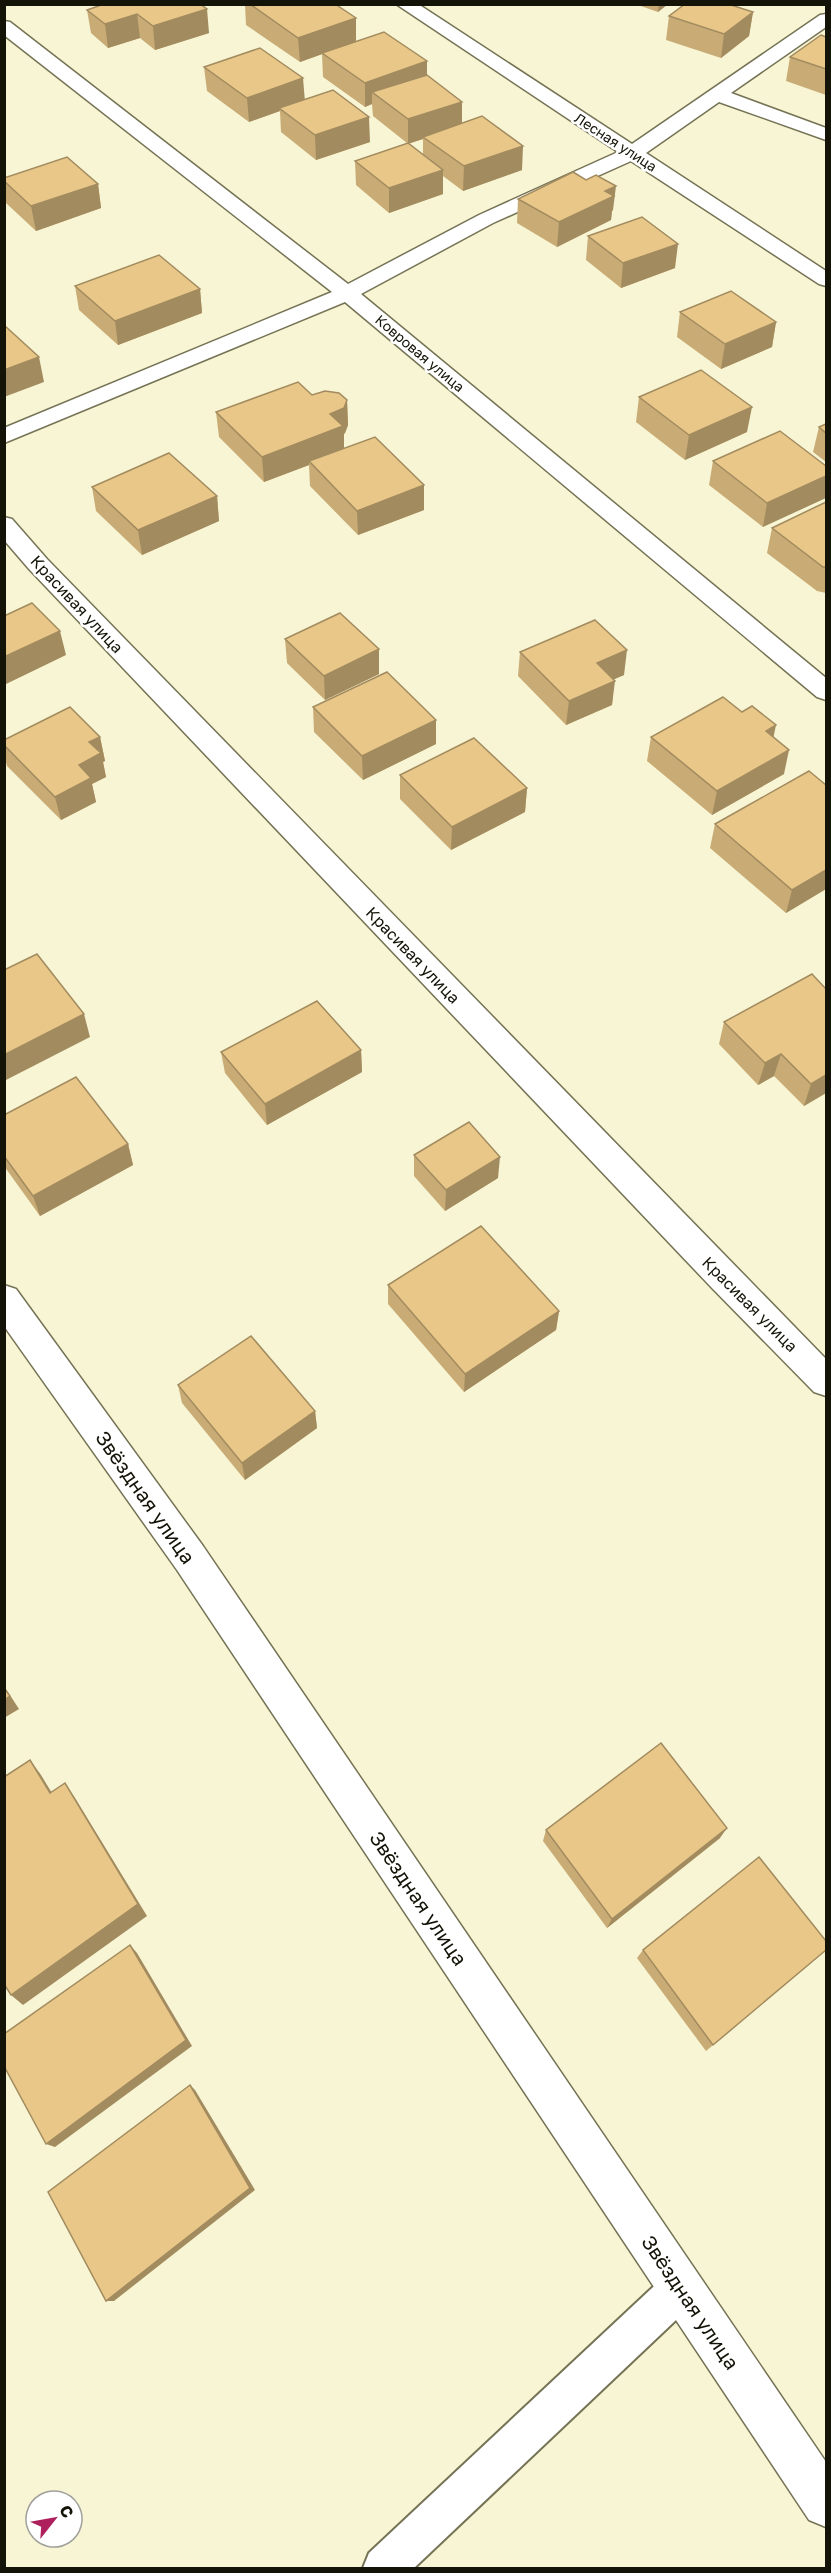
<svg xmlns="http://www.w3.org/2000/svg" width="831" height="2573" font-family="'Golos Text',sans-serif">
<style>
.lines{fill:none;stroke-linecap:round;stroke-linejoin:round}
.lane-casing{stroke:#757355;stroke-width:4}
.street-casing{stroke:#757355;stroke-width:3}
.lane{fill:#fff;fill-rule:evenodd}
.street{fill:#fff;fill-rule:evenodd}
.wall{fill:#c8ab75;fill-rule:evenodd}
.shaded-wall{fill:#a28b5f}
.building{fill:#e8c788;stroke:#a28b5f;stroke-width:1.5}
.labels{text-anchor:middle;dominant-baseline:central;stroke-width:5;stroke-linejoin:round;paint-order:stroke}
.far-street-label{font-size:14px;fill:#141307;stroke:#fff}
.street-label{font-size:16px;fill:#141307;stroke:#fff}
.near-street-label{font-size:20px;fill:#141307;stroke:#fff}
</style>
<rect width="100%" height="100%" fill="#f8f5d4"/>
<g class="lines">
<defs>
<polygon id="lane" points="681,2269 695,2274 700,2288 695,2302 414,2568 363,2568 369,2553 667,2274"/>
<g id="street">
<polygon points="396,4 418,4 632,144 820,15 826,14 826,27 731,93 826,128 826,140 719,102 646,153 826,271 826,286 819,284 631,161 493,223 361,294 826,678 826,700 817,697 345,302 4,443 4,428 332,292 4,35 4,21 10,22 348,284 479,215 618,152"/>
<polygon points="4,517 12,519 47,559 826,1359 826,1396 814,1392 712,1288 29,569 4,540"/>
<polygon points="4,1285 16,1289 203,1546 826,2462 826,2527 809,2520 177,1570 4,1326"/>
</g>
</defs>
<use href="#lane" class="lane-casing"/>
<use href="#street" class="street-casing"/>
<use href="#lane" class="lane"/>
<use href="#street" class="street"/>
</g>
<g class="wall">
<polygon points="98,4 200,4 209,33 155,50 140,38 108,48 91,33 87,10 100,6"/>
<path d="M245,4H335L356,41L427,75L462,124L522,170L463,191L443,176V194L389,213L356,185L355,161L407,143L373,116L372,104L365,107L323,77L322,54L300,62L246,25ZM423,139V154L409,143Z"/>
<polygon points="635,4 668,4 658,12"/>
<polygon points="753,12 749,36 721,58 666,40 669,16"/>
<polygon points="826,37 826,95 786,81 790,57"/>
<polygon points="204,67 304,100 370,142 316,160 281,132 280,111 249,122 207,91"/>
<polygon points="4,178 98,184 101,208 36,231 6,203 4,193"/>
<polygon points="518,199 613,210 612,211 611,220 557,247 517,223"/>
<polygon points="588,236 675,268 621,288 586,260"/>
<polygon points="75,286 200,289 202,313 118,345 79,310"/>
<polygon points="680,312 776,322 772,347 721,369 677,337"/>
<polygon points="312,395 347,400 348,425 345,433 344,434 344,448 424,510 358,535 310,486 309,465 264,482 219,437 216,412"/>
<polygon points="639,397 747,432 685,460 636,422"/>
<polygon points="826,424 826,462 813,452 819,427"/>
<polygon points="713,461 826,466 763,527 709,485"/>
<polygon points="92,487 217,496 219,521 142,555 96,511"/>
<polygon points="826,502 826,593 817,591 767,553 772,528"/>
<polygon points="285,639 379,649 379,674 325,700 287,663"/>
<polygon points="520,652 624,675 614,679 612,705 566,725 518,676"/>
<polygon points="313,707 436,720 436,744 363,780 314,732"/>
<polygon points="100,737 105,761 103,762 106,777 92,784 96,802 61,820 7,766 4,755 4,740"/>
<polygon points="651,737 774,737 784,774 712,815 647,761"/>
<polygon points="400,775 527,788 525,812 451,850 400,799"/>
<polygon points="826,785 826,889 786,913 710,848 715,824"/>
<polygon points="812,974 826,1093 804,1106 774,1076 758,1085 719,1044 724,1022"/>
<polygon points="361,1050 362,1072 267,1125 225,1073 221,1052"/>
<polygon points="4,1115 128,1144 133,1165 40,1216 4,1166"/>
<polygon points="414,1155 498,1178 445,1211 414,1176"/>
<polygon points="388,1285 559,1311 556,1330 464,1392 388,1304"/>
<polygon points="178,1385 315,1411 317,1428 245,1480 182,1403"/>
<polygon points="546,1830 720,1838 607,1928 543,1841"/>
<polygon points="643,1950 826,1950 706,2051 637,1958"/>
</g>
<g class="shaded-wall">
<polygon points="659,4 668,4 658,12"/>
<polygon points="207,9 209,33 155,50 153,26"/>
<polygon points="753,12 749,36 721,58 724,34"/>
<polygon points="137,14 140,38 108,48 105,24"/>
<polygon points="356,18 356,42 300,62 298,38"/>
<polygon points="427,61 427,85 372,92 372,104 365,107 365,83"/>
<polygon points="303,78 305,102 279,108 280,111 249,122 247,98"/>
<polygon points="462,102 462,126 423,137 423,139 408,144 408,119"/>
<polygon points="369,117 370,142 316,160 315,135"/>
<polygon points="523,146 522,170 463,191 464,166"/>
<polygon points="443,170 443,194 389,213 389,188"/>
<polygon points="98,184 101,208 36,231 31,206"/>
<polygon points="616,186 613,210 612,211 611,220 557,247 559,222 605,191"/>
<polygon points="678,244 675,268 621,288 623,263"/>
<polygon points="200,289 202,313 118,345 115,321"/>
<polygon points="776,322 772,347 721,369 725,344"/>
<polygon points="39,357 44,382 4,397 4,370"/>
<polygon points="347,400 348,425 345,433 344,434 344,451 309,461 309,465 264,482 262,457 330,414"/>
<polygon points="752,407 747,432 685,460 689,435"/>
<polygon points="826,476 826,498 763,527 767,503"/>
<polygon points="424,485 424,510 358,535 357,511"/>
<polygon points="217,496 219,521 142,555 138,530"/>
<polygon points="60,631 66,655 4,685 4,657"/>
<polygon points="379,649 379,674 325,700 324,676"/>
<polygon points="627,650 624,675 594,688 597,663"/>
<polygon points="615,681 612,705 566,725 569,701"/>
<polygon points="436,720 436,744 363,780 362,756"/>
<polygon points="776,725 771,749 766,731"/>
<polygon points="100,737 105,761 103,762 106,777 92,784 96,802 61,820 55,797 79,765 89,742"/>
<polygon points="789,750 784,774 712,815 717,791"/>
<polygon points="527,788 525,812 451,850 452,827"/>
<polygon points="826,870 826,889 786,913 792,890"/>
<polygon points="84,1014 90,1037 4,1081 4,1055"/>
<polygon points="361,1050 362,1072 267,1125 265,1104"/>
<polygon points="781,1054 774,1076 758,1085 765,1063"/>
<polygon points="826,1075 826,1093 804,1106 811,1084"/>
<polygon points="128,1144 133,1165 40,1216 33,1196"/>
<polygon points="500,1157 498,1178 445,1211 446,1190"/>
<polygon points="559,1311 556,1330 464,1392 465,1374"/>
<polygon points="315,1411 317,1428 245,1480 242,1463"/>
<polygon points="4,1686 19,1709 4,1718"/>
<polygon points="30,1760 41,1775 61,1808 50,1793"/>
<polygon points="65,1783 75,1798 147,1916 23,2005 11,1995"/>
<polygon points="727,1828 720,1838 607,1928 612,1919"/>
<polygon points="130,1945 137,1953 192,2046 55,2147 46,2144"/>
<polygon points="190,2085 195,2090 255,2190 114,2301 106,2301"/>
</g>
<g class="building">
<polygon points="104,4 200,4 207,9 153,26 137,14 105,24 87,10"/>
<polygon points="250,4 335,4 356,18 298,38"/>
<polygon points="685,4 728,4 753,12 724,34 669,16"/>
<polygon points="384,32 427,61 365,83 322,53"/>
<polygon points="821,35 826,37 826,69 790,57"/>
<polygon points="260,48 303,78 247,98 204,67"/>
<polygon points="427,75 462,102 408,119 372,92"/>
<polygon points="333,90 369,117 315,135 279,108"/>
<polygon points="482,116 523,146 464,166 423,137"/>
<polygon points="408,143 443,170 389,188 355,161"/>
<polygon points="67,157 98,184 31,206 4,181 4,178"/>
<polygon points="573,172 586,180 596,175 616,186 605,191 614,196 559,222 518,199"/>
<polygon points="642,217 678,244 623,263 588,236"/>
<polygon points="159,255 200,289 115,321 75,286"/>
<polygon points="731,291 776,322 725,344 680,312"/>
<polygon points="4,325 39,357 4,370"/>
<polygon points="701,370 752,407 689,435 639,397"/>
<polygon points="298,382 312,395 325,391 339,393 347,400 344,408 330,414 343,426 262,457 216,412"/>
<polygon points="826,424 826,433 819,427"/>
<polygon points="780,431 826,466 826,476 767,503 713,461"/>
<polygon points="375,437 424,485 357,511 309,461"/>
<polygon points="169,453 217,496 138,530 92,487"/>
<polygon points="826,502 826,567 823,567 772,528"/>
<polygon points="32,603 60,631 4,657 4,616"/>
<polygon points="340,613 379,649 324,676 285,639"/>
<polygon points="595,620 627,650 597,663 615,681 569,701 520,652"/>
<polygon points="387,672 436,720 362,756 313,707"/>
<polygon points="723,697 742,712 752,706 776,725 766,731 789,750 717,791 651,737"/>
<polygon points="70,707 100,737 89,742 101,753 79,765 91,778 55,797 4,745 4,740"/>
<polygon points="474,738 527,788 452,827 400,775"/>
<polygon points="809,771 826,785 826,870 792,890 715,824"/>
<polygon points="37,954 84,1014 4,1055 4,970"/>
<polygon points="812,974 826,989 826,1075 811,1084 781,1054 765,1063 724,1022"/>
<polygon points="317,1001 361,1050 265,1104 221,1052"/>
<polygon points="76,1077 128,1144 33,1196 4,1156 4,1115"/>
<polygon points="469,1122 500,1157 446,1190 414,1155"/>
<polygon points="481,1226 559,1311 465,1374 388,1285"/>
<polygon points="251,1336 315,1411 242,1463 178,1385"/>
<polygon points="4,1688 10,1696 4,1700"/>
<polygon points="661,1743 727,1828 612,1919 546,1830"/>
<polygon points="30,1760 50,1793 65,1783 138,1904 11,1995 4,1984 4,1777"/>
<polygon points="759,1857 826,1941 826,1950 713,2045 643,1950"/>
<polygon points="130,1945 186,2040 46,2144 4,2066 4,2034"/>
<polygon points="190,2085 250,2188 106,2301 48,2192"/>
</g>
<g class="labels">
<g class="far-street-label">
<text transform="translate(616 142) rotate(33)">Лесная улица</text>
<text transform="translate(420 353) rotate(40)">Ковровая улица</text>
</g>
<g class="street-label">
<text transform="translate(77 604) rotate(47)">Красивая улица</text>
<text transform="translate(413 955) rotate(46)">Красивая улица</text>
<text transform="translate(750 1304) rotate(45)">Красивая улица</text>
</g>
<g class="near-street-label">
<text transform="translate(146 1497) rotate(55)">Звёздная улица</text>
<text transform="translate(419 1898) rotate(56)">Звёздная улица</text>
<text transform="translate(691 2302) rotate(56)">Звёздная улица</text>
</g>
</g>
<rect width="831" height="2573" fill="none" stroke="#141307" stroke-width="12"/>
<g transform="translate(54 2519) rotate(59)"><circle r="28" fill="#ffffff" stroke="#a1a19c" stroke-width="1.5"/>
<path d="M0-4.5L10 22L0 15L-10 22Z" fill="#ad205d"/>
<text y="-9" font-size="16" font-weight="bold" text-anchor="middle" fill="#141307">С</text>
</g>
</svg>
